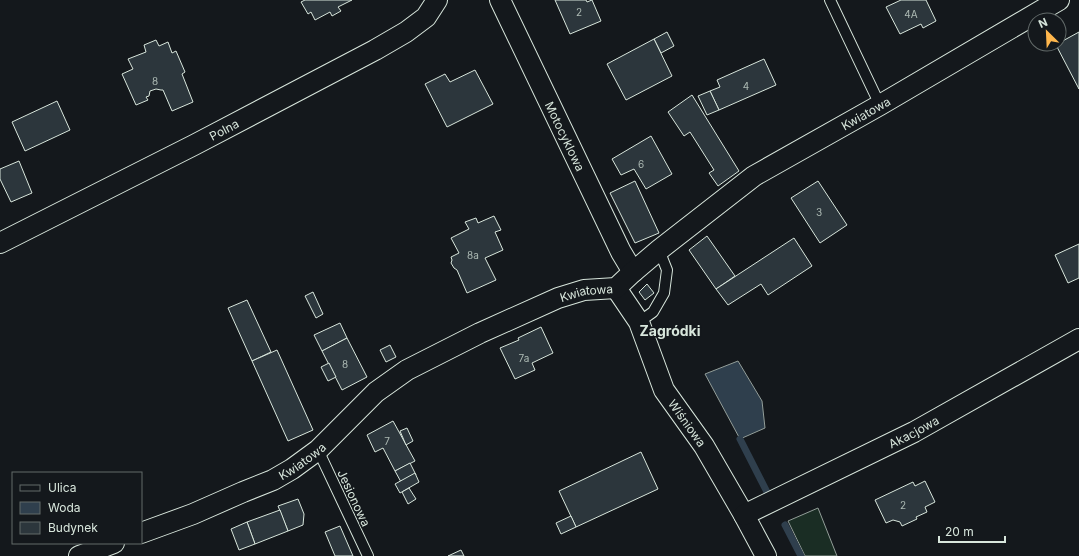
<svg xmlns="http://www.w3.org/2000/svg" width="1079" height="556" font-family="Inter,sans-serif">
<style>
.green{fill:#1a2d24;stroke:#939e99}
.water{fill:#2f3f4d;stroke:#939e99}
.lines{fill:none;stroke-linecap:round;stroke-linejoin:round}
.stream{stroke:#2f3f4d;stroke-width:7}
.building{fill:#2c363c;stroke:#d8e6dc}
.lane-casing{stroke:#d8e6dc;stroke-width:12}
.street-casing{stroke:#d8e6dc;stroke-width:22}
.lane{stroke:#14181c;stroke-width:10}
.street{stroke:#14181c;stroke-width:20}
.labels{text-anchor:middle;dominant-baseline:central;stroke-width:3;stroke-linejoin:round;paint-order:stroke}
.number-label{font-size:10px;fill:#adbab4}
.street-label{font-size:12px;fill:#d8e6dc;stroke:#14181c}
.quarter-label{font-size:14px;font-weight:bold;fill:#d8e6dc;stroke:#14181c}
</style>
<rect width="100%" height="100%" fill="#14181c"/>
<polygon class="green" points="818,508 837,556 805,556 788,521"/>
<polygon class="water" points="738,361 762,401 765,428 740,439 705,374"/>
<g class="lines">
<g class="stream">
<polyline points="740,439 768,494"/>
<polyline points="785,525 801,556"/>
</g>
</g>
<g class="building">
<polygon points="305,0 352,0 338,7 341,11 332,16 330,12 315,20 311,12 308,14 301,2"/>
<polygon points="555,0 586,0 587,2 592,0 601,21 570,34"/>
<polygon points="901,0 926,0 936,21 923,28 921,24 900,34 886,7"/>
<polygon points="667,32 674,46 661,53 654,39"/>
<polygon points="1079,32 1079,89 1056,45 1059,44 1059,43"/>
<polygon points="654,39 672,76 626,100 607,64"/>
<polygon points="156,40 159,46 168,42 172,53 176,51 185,72 182,74 193,102 172,111 163,90 161,90 156,89 150,91 149,96 146,97 148,100 136,105 122,74 133,69 128,59 146,52 144,45"/>
<polygon points="764,59 776,85 719,110 710,91 720,87 717,80"/>
<polygon points="475,70 493,104 447,127 425,84 445,74 450,82"/>
<polygon points="710,91 719,110 707,115 698,96"/>
<polygon points="692,95 739,171 718,186 709,173 714,170 690,132 684,136 668,112"/>
<polygon points="57,101 70,130 25,151 12,122"/>
<polygon points="651,136 672,174 646,189 634,169 621,175 612,159"/>
<polygon points="19,161 32,193 11,202 0,179 0,169"/>
<polygon points="635,181 659,233 635,243 610,193"/>
<polygon points="818,181 847,225 820,243 791,198"/>
<polygon points="494,216 501,230 495,232 503,250 485,258 496,280 467,293 457,270 454,268 451,263 452,260 451,257 459,253 451,238 469,229 465,222 476,218 478,223"/>
<polygon points="707,236 735,276 716,289 689,250"/>
<polygon points="794,238 812,266 768,295 761,284 728,305 716,289"/>
<polygon points="1079,244 1079,278 1068,283 1055,255"/>
<polygon points="647,284 654,293 645,300 639,292"/>
<polygon points="313,292 323,314 316,318 305,296"/>
<polygon points="247,300 271,352 252,361 228,308"/>
<polygon points="340,323 347,338 322,351 314,335"/>
<polygon points="541,327 553,353 532,363 535,370 515,379 500,348 519,340 518,338"/>
<polygon points="347,338 367,377 342,390 322,351"/>
<polygon points="390,345 396,357 386,362 380,350"/>
<polygon points="277,350 313,430 288,441 252,361"/>
<polygon points="329,363 336,377 328,381 321,367"/>
<polygon points="393,421 415,461 395,471 383,448 375,452 367,435"/>
<polygon points="407,428 413,441 406,445 400,431"/>
<polygon points="641,452 658,489 576,527 559,491"/>
<polygon points="410,463 416,475 401,482 395,471"/>
<polygon points="415,473 419,482 400,493 395,484"/>
<polygon points="925,481 935,502 925,507 927,512 916,517 917,519 902,526 900,522 893,520 886,523 875,500 913,482 915,486"/>
<polygon points="409,488 416,499 408,504 402,492"/>
<polygon points="298,499 304,514 303,525 288,531 278,506"/>
<polygon points="280,510 288,531 255,544 247,522"/>
<polygon points="571,516 576,527 561,534 556,523"/>
<polygon points="247,522 255,544 239,550 231,529"/>
<polygon points="340,526 353,556 335,556 325,532"/>
<polygon points="461,550 464,556 448,556"/>
</g>
<g class="lines">
<defs>
<g id="lane">
<polyline points="830,0 880,105"/>
<polyline points="639,322 653,312 664,293 667,270 659,250"/>
<polyline points="318,450 368,556"/>
</g>
<g id="street">
<path id="s1" d="M500,0L621,252L633,272"/>
<path id="s2" d="M0,243L194,145L375,50L406,32L426,17L437,0"/>
<path id="s3" d="M616,288L639,322L664,390L704,446L744,515L766,556"/>
<path id="s4" d="M744,515L914,432L1079,339"/>
<path id="s5" d="M141,533L193,514L243,492L273,480L292,469L318,450L376,392L407,370L480,333L558,298L584,290L616,288L633,272L659,250L754,176L880,105L1059,0"/>
<polyline points="79,556 114,543"/>
</g>
</defs>
<use href="#lane" class="lane-casing"/>
<use href="#street" class="street-casing"/>
<use href="#lane" class="lane"/>
<use href="#street" class="street"/>
</g>
<g class="labels">
<g class="number-label">
<text x="579" y="12">2</text>
<text x="911" y="14">4A</text>
<text x="155" y="81">8</text>
<text x="746" y="86">4</text>
<text x="641" y="164">6</text>
<text x="819" y="212">3</text>
<text x="473" y="255">8a</text>
<text x="524" y="358">7a</text>
<text x="345" y="364">8</text>
<text x="387" y="441">7</text>
<text x="903" y="505">2</text>
</g>
<g class="street-label">
<text stroke="none"><textPath href="#s5" startOffset="849">Kwiatowa</textPath></text>
<text stroke="none"><textPath href="#s2" startOffset="251">Polna</textPath></text>
<text stroke="none"><textPath href="#s1" startOffset="151">Motocyklowa</textPath></text>
<text stroke="none"><textPath href="#s5" startOffset="513">Kwiatowa</textPath></text>
<text stroke="none"><textPath href="#s3" startOffset="154">Wiśniowa</textPath></text>
<text stroke="none"><textPath href="#s4" startOffset="189">Akacjowa</textPath></text>
<text stroke="none"><textPath href="#s5" startOffset="177">Kwiatowa</textPath></text>
<text transform="translate(354 498) rotate(65)">Jesionowa</text>
</g>
<g class="quarter-label">
<text x="670" y="330">Zagródki</text>
</g>
</g>
<rect x="12" y="472" width="130" height="72" fill="#14181c" stroke="#626a69"/>
<rect x="20" y="485" width="20" height="6" fill="#14181c" stroke="#626a69"/>
<text x="48" y="492" font-size="12" fill="#d8e6dc">Ulica</text>
<rect x="20" y="502" width="20" height="12" fill="#2f3f4d" stroke="#626a69"/>
<text x="48" y="512" font-size="12" fill="#d8e6dc">Woda</text>
<rect x="20" y="522" width="20" height="12" fill="#2c363c" stroke="#626a69"/>
<text x="48" y="532" font-size="12" fill="#d8e6dc">Budynek</text>
<g transform="translate(1047 32) rotate(336)"><circle r="19" fill="#14181c" stroke="#626a69"/>
<path d="M0-3L7 15L0 10L-7 15Z" fill="#ffb74d"/>
<text y="-6" font-size="11" font-weight="bold" text-anchor="middle" fill="#d8e6dc">N</text>
</g>
<path d="M939 536v6h66v-6" fill="none" stroke="#d8e6dc" stroke-width="2"/>
<text x="945" y="536" font-size="12" fill="#d8e6dc" stroke="#14181c" stroke-width="3" paint-order="stroke">20 m</text>
</svg>
